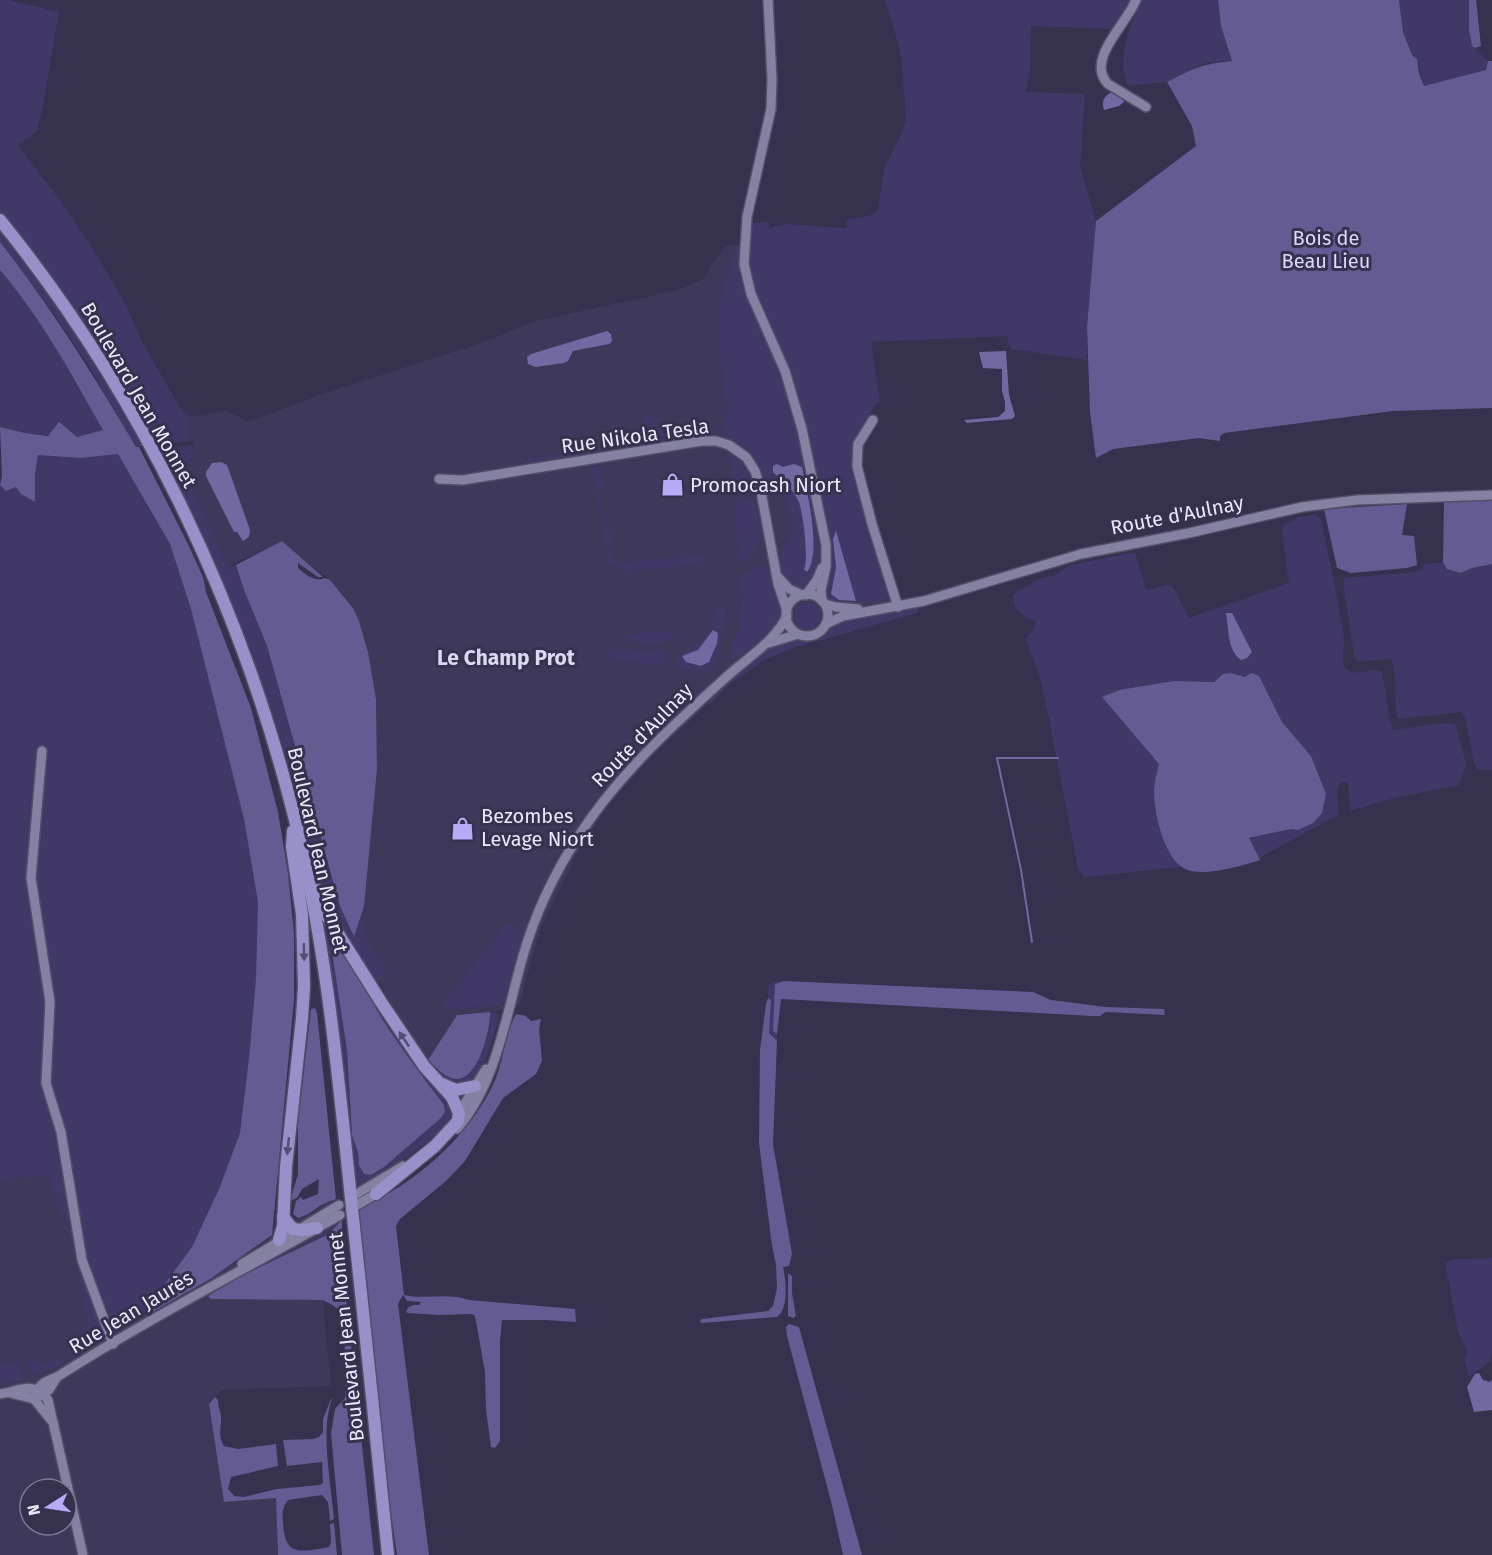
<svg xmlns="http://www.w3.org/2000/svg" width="1492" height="1555" font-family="'Fira Sans',sans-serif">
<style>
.built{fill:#3e385b;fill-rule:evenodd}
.green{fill:#413867;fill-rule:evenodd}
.forest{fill:#645b92}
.water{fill:#7269a2}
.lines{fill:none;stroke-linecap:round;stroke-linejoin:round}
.stream{stroke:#7269a2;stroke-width:2}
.minor-casing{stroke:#524e67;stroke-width:12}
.major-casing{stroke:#524e67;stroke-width:15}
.minor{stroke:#8581a2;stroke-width:9}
.major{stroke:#9890c9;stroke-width:12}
.oneway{fill:#534e73}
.labels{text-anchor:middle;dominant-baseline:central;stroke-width:6;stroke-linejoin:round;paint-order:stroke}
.park-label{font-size:20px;fill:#dcd9fb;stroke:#35314e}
.street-label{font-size:20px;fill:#eae8fa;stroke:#35314e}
.poi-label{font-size:20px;fill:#eae8fa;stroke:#35314e;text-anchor:start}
.neighbourhood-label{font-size:21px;font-weight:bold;fill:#dbd8f6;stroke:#35314e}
</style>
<rect width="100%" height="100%" fill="#35314e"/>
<g class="built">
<polygon points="769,222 767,234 888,590 892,620 792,648 763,661 730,684 656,752 607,806 574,860 540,930 519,1006 490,1012 457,1015 428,1060 400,1020 354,937 364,906 377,769 376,699 364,635 353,608 346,598 330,580 300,558 282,541 228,567 182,464 195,458 192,441 188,435 189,416 207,415 227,411 245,420 250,421 328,392 484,342 536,321 674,291 700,281 705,277 711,265 726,246 749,244"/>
<path d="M72,1171L113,1329L146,1310L151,1313L181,1297L258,1246L272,1235L298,1218L316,1211L324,1203L340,1201L342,1220L327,1235L243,1275L208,1296L211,1299L323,1300L331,1386L221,1390L209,1404L224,1502L276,1498L278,1555H0V1181ZM30,1489H66V1525H30Z"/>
</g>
<g class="green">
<polygon points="0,0 9,0 59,12 43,105 37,131 18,145 60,200 96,254 124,301 143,344 181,409 189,416 188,435 192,441 136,447 85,360 51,310 0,242"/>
<path d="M885,0H1131L1116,29L1031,26L1030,72L1026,92L1085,94L1080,167L1096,221L1087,327V360L1010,349L1007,336L871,342L880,401C870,410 871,413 865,424C855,442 850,447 852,469L888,590V600L853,605L830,602L825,594L830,573L829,545L805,427L757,299L748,264L751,223L769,222V228L788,224L847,228L846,220L869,216L878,210L884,169L903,130L906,119L902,63L898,43ZM836,531L856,598L831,594L836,567L833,539Z"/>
<path d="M1141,0H1218L1221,26L1232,61L1210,62L1198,66L1167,82L1128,86C1116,58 1130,26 1141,0Z"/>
<polygon points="1399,0 1472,0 1475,48 1488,61 1486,70 1424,87 1417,59 1412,55 1403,32"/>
<path d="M738,246L740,247L742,272L778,363L802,442L821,541C822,559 819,579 804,590C789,590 774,570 780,555C783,547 790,542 792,534C793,522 788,503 784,491L763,475L751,456L736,444L726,438L724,413L727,412C722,371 714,326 724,286C727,273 733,259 738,246Z"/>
<path d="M0,270C41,318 72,376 104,430L77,437L25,433L0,427Z"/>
<polygon points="642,412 644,412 646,416 654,415 655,420 662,419 662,421 656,423 657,428 663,428 664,437 657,438 650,436 645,428"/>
<polygon points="192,445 195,459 182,464 228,567 236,565 244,590 267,646 340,906 354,936 362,916 367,941 386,970 378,982 367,971 334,918 322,892 294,783 275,720 232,608 159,449"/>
<polygon points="590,449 591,455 528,465 527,459"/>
<path d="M118,454L170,544L191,609L244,819L258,902L256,978L249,1058L240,1134L219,1189L192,1247L146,1310L113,1329L84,1252L80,1263L104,1340L101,1346L99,1342L73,1358L68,1351C73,1346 83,1342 85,1335C93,1315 69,1245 67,1219L60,1213L48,1175L0,1181V485L6,491L16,487L35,501V473L38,455L81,458Z"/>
<polygon points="730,454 743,464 752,481 733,484"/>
<path d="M600,466L604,486L598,488L606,530H611C613,549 604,547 619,565H610L591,468Z"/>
<path d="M755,500L759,521L762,524C763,541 756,556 739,562L734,501Z"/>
<path d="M1317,515L1321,519C1329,559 1338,598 1344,638C1345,646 1340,663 1346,669C1356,677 1371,668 1382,671L1390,721L1393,730L1443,723L1455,724L1466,763L1459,785L1394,798L1350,811L1348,784L1345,782H1341C1333,792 1340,803 1338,815L1259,858L1249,839L1291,829L1298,830L1326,794L1311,756L1282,722L1273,706L1245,677L1231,673L1223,674L1214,682L1193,681L1119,690L1102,697L1160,764L1156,775L1167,847L1181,867L1085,877L1078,869L1047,709L1039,675L1026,639L1036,625L1035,621C1022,617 1011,608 1014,594L1039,579L1055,575L1070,565L1135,552L1146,590L1169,584L1173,587L1189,618L1289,583L1282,532L1283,526L1299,517Z"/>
<polygon points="705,555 706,563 620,572 620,563"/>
<path d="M1443,562L1448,569L1461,573L1472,568L1492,564V770H1478L1474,763L1465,717L1461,712L1399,719L1397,717C1393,698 1398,676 1391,659L1358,662L1354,655L1343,583L1345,578L1414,572L1422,570L1424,564Z"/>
<path d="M756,567L763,566L770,569L782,610C779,636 751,649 731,661L732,645L740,630L742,595L738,586V582L749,570Z"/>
<circle cx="807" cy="616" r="13"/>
<path d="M715,606L727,607L722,638L711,672L676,667L677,657L704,639L711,629ZM718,633L717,643L686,662L683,656L698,650L704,641Z"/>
<path d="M918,607L919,611L914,614L792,648L763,661L730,684L712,702L707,704C728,680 753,654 784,643C796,638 807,644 820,638C829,634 832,625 842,622Z"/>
<path d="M660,630L661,633L671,632L673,638C661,647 635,646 624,636Z"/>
<polygon points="615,649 667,653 665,666 607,658 610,650"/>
<path d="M320,910L342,950H332L347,1050L352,1135L358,1152L359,1165L404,1150L441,1118L445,1112L444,1105C413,1064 382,1023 360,977L451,1105C452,1108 452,1112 451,1115C443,1138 376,1178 355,1192Z"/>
<polygon points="506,924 517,927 523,934 503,1002 499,1005 457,1009 443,1007 444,1003"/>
<polygon points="784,981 775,984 775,1033 777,1034 777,1041 769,1033 771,1000 768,998 768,986 772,982"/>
<path d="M490,1012L497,1013L499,1018C492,1040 481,1100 446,1080C438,1075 431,1068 428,1060L440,1072H471C481,1054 491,1033 490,1012Z"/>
<polygon points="1492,1258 1492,1353 1490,1361 1469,1377 1464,1359 1468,1352 1458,1332 1445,1262 1458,1259"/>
<polygon points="40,1358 43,1365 58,1358 61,1364 34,1376 29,1363"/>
<polygon points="18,1361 23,1380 0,1384 0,1365"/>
</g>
<g class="forest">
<path d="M1218,0H1399L1403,32L1412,55L1417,59L1419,73L1424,86L1486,70L1488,61H1492V408L1393,411L1224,433L1220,436V441L1199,438L1113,449L1096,458L1090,412L1087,327L1096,221L1196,146L1192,126L1167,82C1194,68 1202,64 1232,61L1221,26Z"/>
<polygon points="1469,0 1476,0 1481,46 1475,48 1472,46 1469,29"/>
<path d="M0,242C51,307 94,376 136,447H139L188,544L203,577L206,592L251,708L278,812L288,873L294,933V1000L272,1235L210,1279L151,1313L146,1310L192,1247L219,1189L240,1133L249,1058L256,978L258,902L244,819L191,609L170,544L118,454L81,458L38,455L35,473V502L21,494L16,487L6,491L0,485L2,476L0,427L25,433L48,436L59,422L77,437L103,430C72,375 41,318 0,270Z"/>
<polygon points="1492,500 1492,564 1472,568 1461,573 1447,569 1443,562 1444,501"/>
<polygon points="1407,504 1402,535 1414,536 1417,565 1407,568 1351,573 1337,568 1324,509"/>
<path d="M282,541L323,577H318L298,563V568C306,575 314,582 325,578L330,580L353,608L359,621L368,652L376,699L377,769L364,906L354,937L340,906L267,646L244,590L236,565Z"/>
<path d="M1231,673L1245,677L1251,673L1259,676L1282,722L1311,756L1326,794L1322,813L1313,823L1298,830L1291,829L1249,838L1260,860C1241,866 1211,875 1191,871C1165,866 1154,814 1154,791C1154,782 1157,773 1159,764L1102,697L1119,690L1174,681L1214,682L1223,674Z"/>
<path d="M331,946H336C358,962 367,994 381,1017C400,1047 422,1076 444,1105L445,1112L441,1118L384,1167L371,1175L364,1174L359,1165L358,1152L352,1135L347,1050Z"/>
<polygon points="784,981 1033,992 1051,1000 1106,1007 1164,1009 1165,1015 1106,1012 1100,1016 1092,1016 781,999 777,1034 773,1031 775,984"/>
<path d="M768,998L771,1000L769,1033L777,1041L773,1144L792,1254L789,1266L783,1267C786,1280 789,1309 777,1317L701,1323L700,1321L702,1319L768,1311L773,1306L777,1288L776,1265L772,1246L759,1143L760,1050L766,1004Z"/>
<path d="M315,1008L317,1013L336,1199C333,1201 329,1201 326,1203C317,1206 312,1214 298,1218L293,1214L296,1201L301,1197L303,1200L318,1194L319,1179L302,1189L297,1198L290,1201L298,1174V1122L311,1009Z"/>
<path d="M490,1012C491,1028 478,1082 455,1079C444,1077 436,1067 428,1060L457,1015Z"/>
<path d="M516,1014L526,1016L531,1021L541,1019L539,1029L542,1061L536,1074L503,1098L465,1161L446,1181L400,1219L396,1226L404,1295C425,1300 449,1292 469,1300L575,1309L576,1322L545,1320H502L500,1341V1441L495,1448L491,1447L486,1410L485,1372L475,1316L472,1314L439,1315L408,1313L406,1312C408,1305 413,1305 419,1305L421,1302L407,1301L403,1295L398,1304L429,1555H397L384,1465L356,1209C367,1204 379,1199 389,1193C431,1169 476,1125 495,1080C504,1059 505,1034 516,1014Z"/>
<path d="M342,1220V1262L374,1555H342L331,1433L335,1409L345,1398C345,1381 347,1322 339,1311C335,1305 328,1303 323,1300L211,1299L208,1296L243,1275L327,1235Z"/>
<polygon points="788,1273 792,1276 792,1293 796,1316 793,1318 788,1316"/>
<polygon points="789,1324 799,1327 862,1555 843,1555 832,1505 787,1336 786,1327"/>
<path d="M215,1397L218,1400C218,1407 220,1409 221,1415C222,1427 217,1435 224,1446L238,1449L276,1444L278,1466L231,1477L228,1489L234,1496L244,1497L277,1489L320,1485L323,1483L322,1462L287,1466L283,1440L313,1439L319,1437L323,1432V1419L331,1399H332C320,1431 331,1484 334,1519L330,1521L328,1502L322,1495L288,1500C282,1508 282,1514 283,1523C285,1555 297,1553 329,1547L331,1542L330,1524L334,1523L337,1555H278L276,1498L224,1502L209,1404Z"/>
</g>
<g class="water">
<path d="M1114,92L1123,96L1124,102L1119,106L1104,110C1101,102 1104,94 1114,92Z"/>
<polygon points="607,331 611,334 612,341 609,344 573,351 568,361 564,363 535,367 528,364 527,357 531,354"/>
<polygon points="1006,351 1009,395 1015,416 1012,419 967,423 964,420 998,417 1005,411 1005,402 1002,391 1002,369 983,368 979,352"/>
<polygon points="221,462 227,465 250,530 249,537 243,541 237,532 234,532 206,476 206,472 212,463"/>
<path d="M777,464L783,467L794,464L802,467C807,491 822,553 807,572L804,569C809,560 803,510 798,500C792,488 782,481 773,472V466Z"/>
<polygon points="836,531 856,601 839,600 831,594 836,567 833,539"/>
<path d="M1226,613H1232L1252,652L1247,658L1241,660C1227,650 1229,629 1226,613Z"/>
<polygon points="713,630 718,633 717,643 709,662 701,666 686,662 682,656 698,650"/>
<polygon points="1479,1373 1483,1380 1490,1382 1492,1380 1492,1410 1474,1412 1467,1387 1475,1374"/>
</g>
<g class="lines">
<polyline class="stream" points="1032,942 1021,870 997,758 1058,758"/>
<defs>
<g id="minor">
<polyline points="768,0 772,79 771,109 747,217 744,264 751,294 785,371 802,429 826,545 826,567 821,590 822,601"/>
<path d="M1136,0C1126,25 1085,60 1108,84L1146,107"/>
<polyline points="873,420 858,444 857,466 872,524 898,607"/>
<polyline points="439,479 463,480 702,441 716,441 729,445 746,457 755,471 760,486 778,584 787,611"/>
<polyline points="778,577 789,589 802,595"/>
<circle cx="807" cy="615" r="21"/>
<polyline points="806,595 817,580 822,568"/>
<polyline points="825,604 836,607 858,609"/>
<polyline points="826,624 843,616 924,601 1081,554 1189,533 1302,507 1357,500 1492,495"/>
<polyline points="769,643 798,634"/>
<polyline points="42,751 31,878 50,1002 46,1083 61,1132 82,1260 113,1344"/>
<polyline points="457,1116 486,1069"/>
<path d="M457,1129C497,1082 506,1015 523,956C535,914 554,874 578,837C617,776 670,728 723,680C745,659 773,644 787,616"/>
<polyline points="355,1195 403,1166"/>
<polyline points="357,1205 381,1191"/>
<polyline points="242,1264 339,1205"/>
<polyline points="10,1393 34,1399 49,1390 57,1377"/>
<path d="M0,1394C20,1391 33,1380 48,1400L83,1555"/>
<path d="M34,1399C36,1386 45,1381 57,1377C149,1318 246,1269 340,1215"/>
<polyline points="34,1399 51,1420"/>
</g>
<g id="major">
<path d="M0,220C139,392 237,595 292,808C326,939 338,1074 352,1208C364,1324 377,1439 388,1555"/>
<polyline points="317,890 327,916 381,1002 424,1066 452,1097 459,1113 458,1121 435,1146 376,1194"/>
<polyline points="442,1084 456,1090 475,1086"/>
<polyline points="283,1217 293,1229 303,1230 317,1228"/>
<polyline points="279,1240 283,1226 286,1167 302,1018 304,987 302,914 292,847 293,831"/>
</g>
</defs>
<use href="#minor" class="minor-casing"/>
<use href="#major" class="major-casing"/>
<use href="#minor" class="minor"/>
<use href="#major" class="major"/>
</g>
<defs><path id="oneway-solid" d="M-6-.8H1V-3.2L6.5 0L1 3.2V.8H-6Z" transform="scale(1.5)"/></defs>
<g class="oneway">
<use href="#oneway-solid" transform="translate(304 952) rotate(89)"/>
<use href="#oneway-solid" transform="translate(404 1039) rotate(-124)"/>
<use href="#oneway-solid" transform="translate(288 1146) rotate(96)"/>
</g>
<defs>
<symbol id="shop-bare" viewBox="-9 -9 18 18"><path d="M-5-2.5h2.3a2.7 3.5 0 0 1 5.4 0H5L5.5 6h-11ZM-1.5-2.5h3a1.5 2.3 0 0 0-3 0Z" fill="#b7abf8" stroke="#35314e" stroke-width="2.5" paint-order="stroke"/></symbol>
</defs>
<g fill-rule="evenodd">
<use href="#shop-bare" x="656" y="468" width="33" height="33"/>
<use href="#shop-bare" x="446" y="812" width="33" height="33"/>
</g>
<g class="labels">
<g class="park-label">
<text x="1326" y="238">Bois de<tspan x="1326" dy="23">Beau Lieu</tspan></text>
</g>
<g class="street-label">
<text transform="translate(139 395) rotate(60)">Boulevard Jean Monnet</text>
<text transform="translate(635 436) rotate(-8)">Rue Nikola Tesla</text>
<text transform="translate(1177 515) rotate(-11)">Route d'Aulnay</text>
<text transform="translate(642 735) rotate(-46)">Route d'Aulnay</text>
<text transform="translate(318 850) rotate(77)">Boulevard Jean Monnet</text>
<text transform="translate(131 1312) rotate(-31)">Rue Jean Jaurès</text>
<text transform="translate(346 1337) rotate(-96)">Boulevard Jean Monnet</text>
</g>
<g class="poi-label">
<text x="690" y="485">Promocash Niort</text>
<text x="481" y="816">Bezombes<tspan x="481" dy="23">Levage Niort</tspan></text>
</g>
<g class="neighbourhood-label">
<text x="506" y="658">Le Champ Prot</text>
</g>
</g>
<g transform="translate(48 1507) rotate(258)"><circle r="28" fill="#35314e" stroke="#7d7a93" stroke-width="1.5"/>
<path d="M0-4.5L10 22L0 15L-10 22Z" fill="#b7abf8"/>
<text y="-9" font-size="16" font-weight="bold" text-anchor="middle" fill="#eae8fa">N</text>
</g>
</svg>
